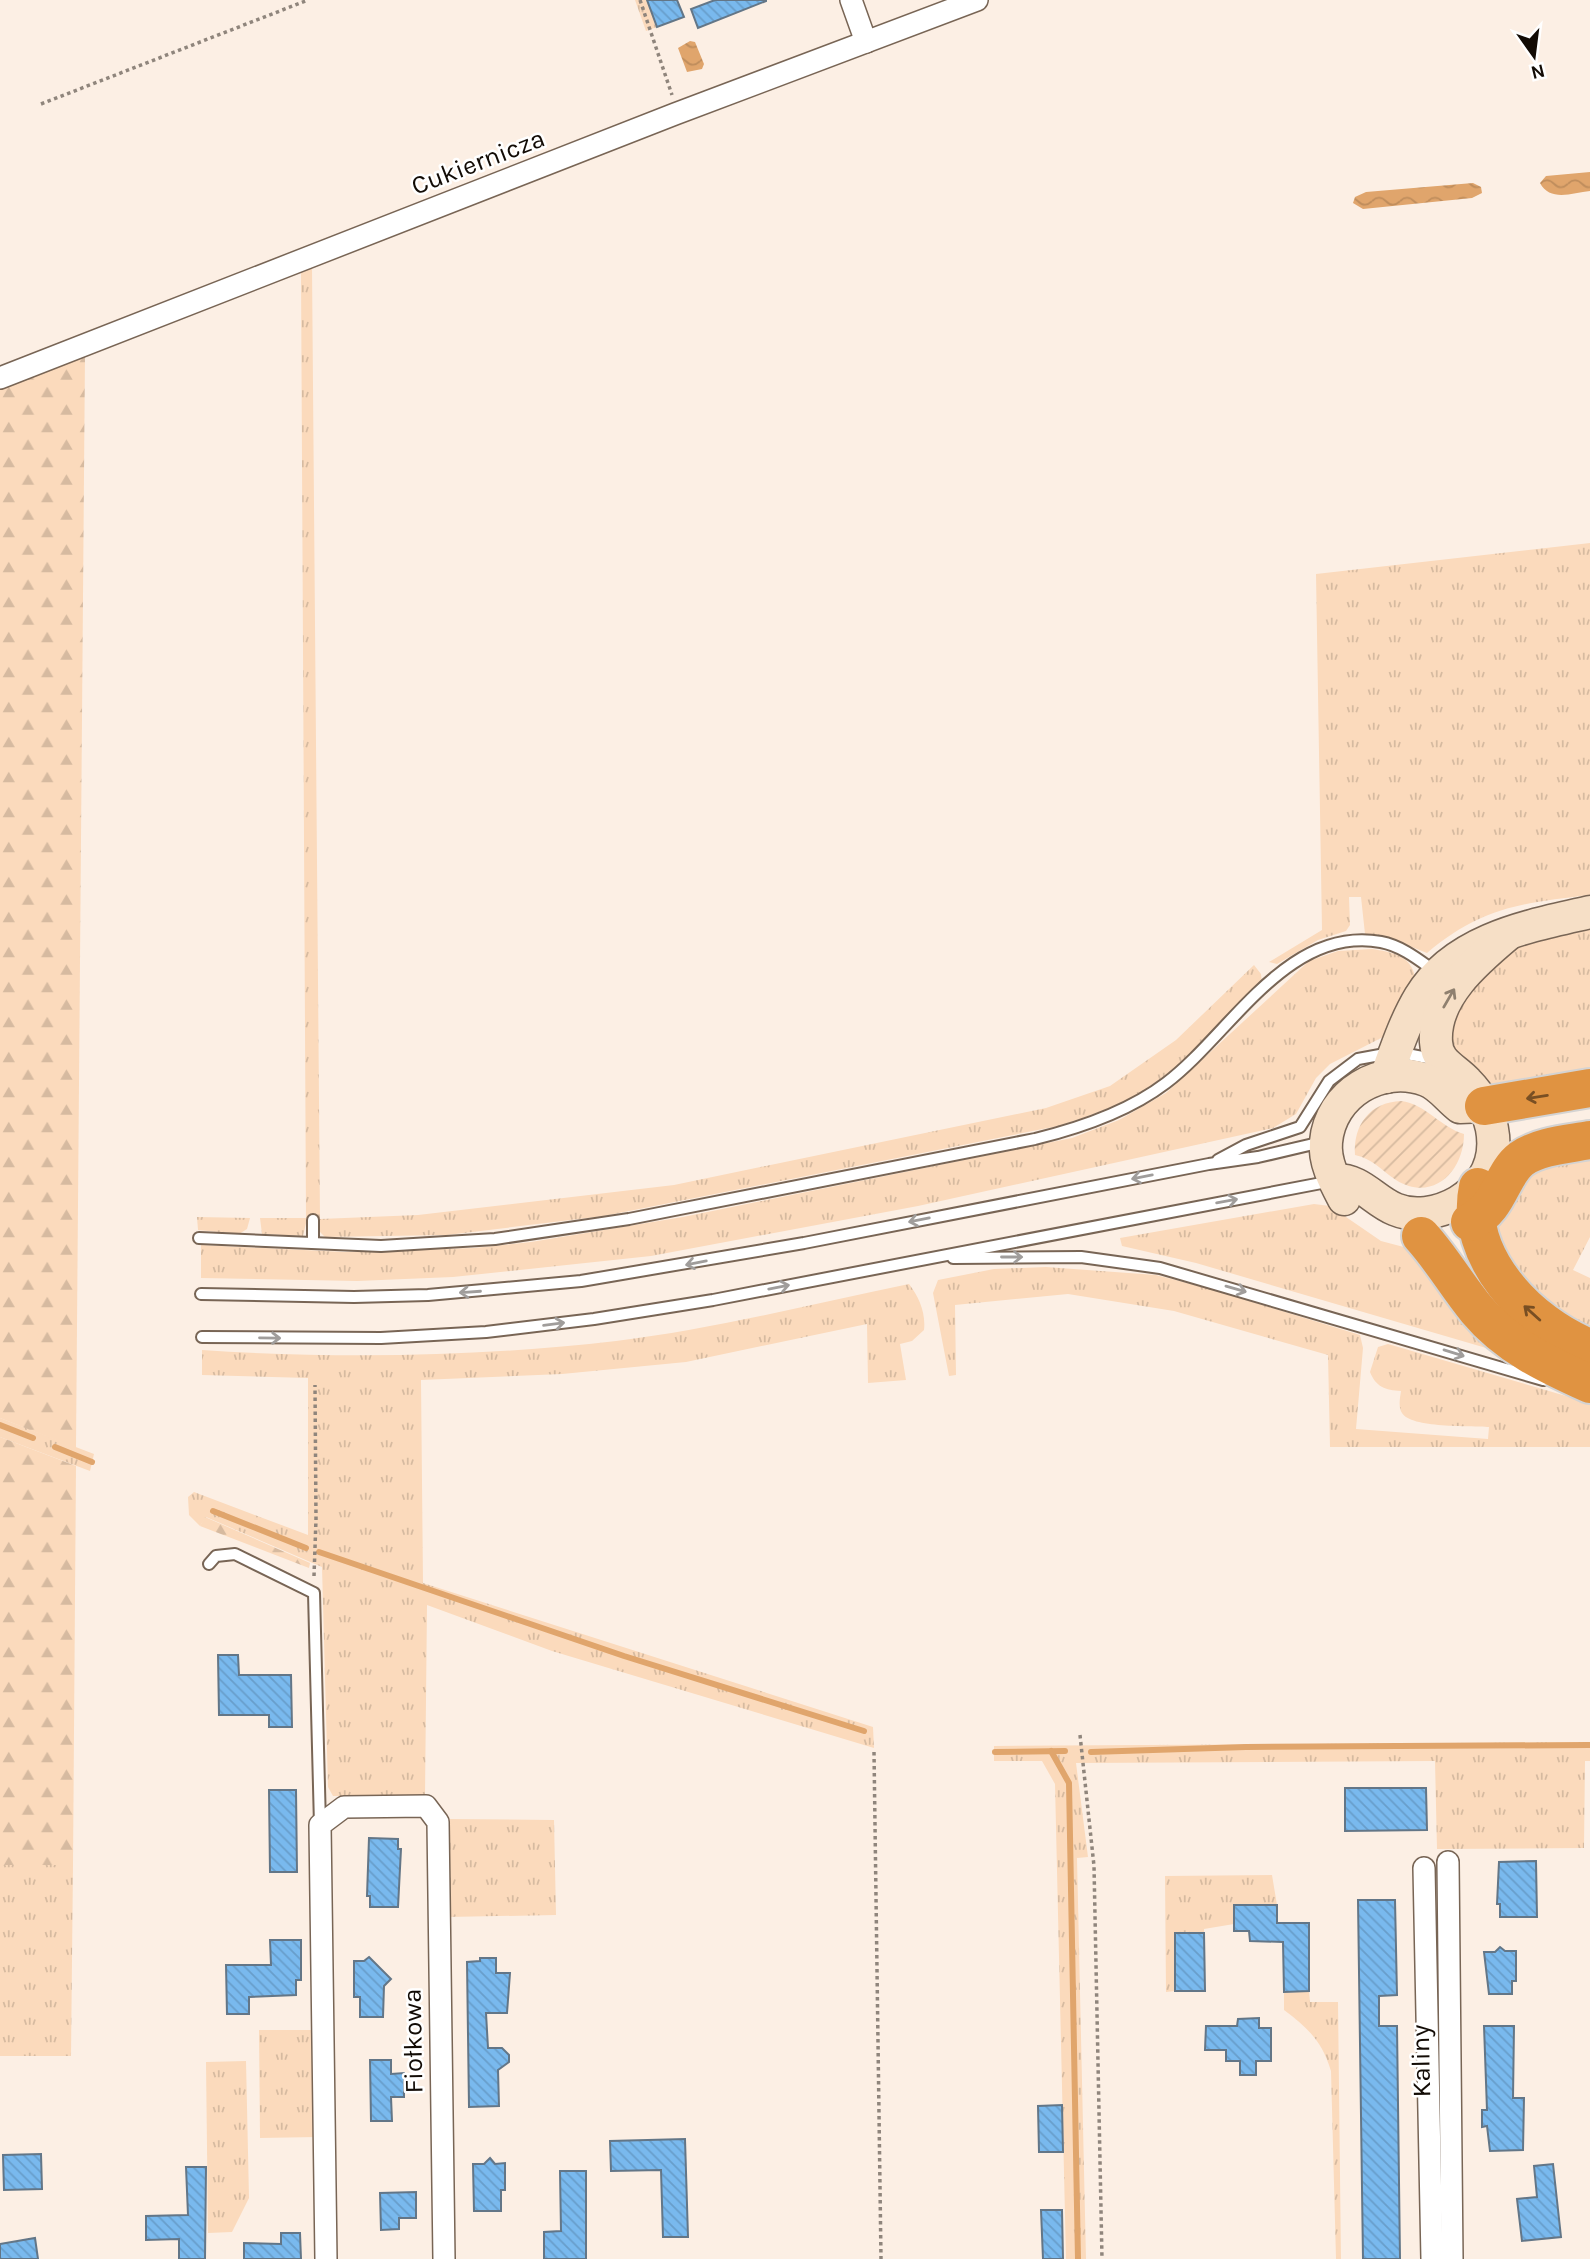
<svg xmlns="http://www.w3.org/2000/svg" width="1590" height="2259" font-family="Karla,sans-serif">
<style>
.grass{fill:url(#grass-tufts)}
.forest{fill:url(#forest-firs)}
.garden{fill:url(#garden-furrows)}
.water{fill:url(#water-waves)}
.lines{fill:none;stroke-linecap:round;stroke-linejoin:round}
.stream{stroke:#e0a56c;stroke-width:6}
.building{fill:url(#building-back-hatch);stroke:#637687;stroke-width:2}
.lane-casing{stroke:#786555;stroke-width:14}
.street-casing{stroke:#786555;stroke-width:24}
.secondary-casing{stroke:#786555;stroke-width:35}
.highway-casing{stroke:#d4d3d2;stroke-width:42}
.path{stroke:#8f857c;stroke-width:3.5;stroke-dasharray:3.5 3.5;stroke-linecap:butt}
.lane{stroke:#fff;stroke-width:10}
.street{stroke:#fff;stroke-width:21}
.secondary{stroke:#f6dfc6;stroke-width:32}
.highway{stroke:#e09341;stroke-width:38}
.oneway{stroke:#8f806f}
.oneway2{stroke:#794f23}
.oneway3{stroke:#a09d9b}
.labels{text-anchor:middle;dominant-baseline:central;stroke-width:5;stroke-linejoin:round;paint-order:stroke}
.street-label{font-size:26px;fill:#120b05;stroke:#fff}
</style>
<defs>
<pattern id="grass-tufts" width="24" height="20" patternUnits="userSpaceOnUse" patternTransform="scale(1.75)"><rect width="24" height="20" fill="#fbdabc"/><path d="M3 7l-1-3M5 7V3M7 7l1-3M15 17l-1-3M17 17v-4M19 17l1-3" fill="none" stroke="#d6baa0"/></pattern>
<pattern id="forest-firs" width="22" height="20" patternUnits="userSpaceOnUse" patternTransform="scale(1.75)"><rect width="22" height="20" fill="#fbdabc"/><path d="M5 1l3.5 6h-7zM16 11l3.5 6h-7z" fill="#d6baa0"/></pattern>
<pattern id="garden-furrows" width="10" height="10" patternUnits="userSpaceOnUse" patternTransform="scale(1.75)"><rect width="10" height="10" fill="#fbdabc"/><path d="M-1 1l2-2M0 10L10 0M9 11l2-2" fill="none" stroke="#d6baa0"/></pattern>
<pattern id="water-waves" width="16" height="10" patternUnits="userSpaceOnUse" patternTransform="scale(1.75)"><rect width="16" height="10" fill="#e0a56c"/><path d="M0 5q4-4 8 0t8 0" fill="none" stroke="#bf8d5c"/></pattern>
<pattern id="building-back-hatch" width="6" height="6" patternUnits="userSpaceOnUse" patternTransform="scale(1.75)"><rect width="6" height="6" fill="#79b9ee"/><path d="M-1 5l2 2M0 0l6 6M5-1l2 2" fill="none" stroke="#689ecb"/></pattern>
</defs>
<rect width="100%" height="100%" fill="#fcefe4"/>
<g class="grass">
<polygon points="635,0 647,0 657,27 646,31"/>
<path d="M312,266L320,1219L418,1215L674,1185L1046,1108L1110,1086L1176,1040L1254,965L1261,974L1262,983C1226,1019 1190,1060 1147,1088C1120,1106 1089,1116 1058,1126L604,1216L447,1235L325,1237L320,1232L319,1219H307L303,1236L262,1234L260,1218H306L301,271Z"/>
<path d="M1590,543V895C1522,903 1482,907 1427,953L1384,936L1365,934L1361,897H1349L1350,925L1346,931L1318,940L1277,964L1269,962L1322,930L1316,574Z"/>
<path d="M1590,926V1073L1492,1085C1454,1065 1439,1037 1460,997C1466,988 1479,979 1488,971C1495,964 1503,955 1512,950C1536,937 1564,932 1590,926Z"/>
<path d="M1372,949C1391,952 1411,955 1415,977L1383,1037L1330,1064L1316,1078L1296,1114L1273,1128L918,1206L651,1256L453,1277L357,1281L201,1278V1245L344,1252L474,1248L531,1242L683,1217L1072,1138L1119,1120L1166,1093L1309,961L1338,951Z"/>
<polygon points="1590,1150 1590,1237 1573,1270 1590,1278 1590,1333 1562,1319 1516,1274 1495,1224 1527,1170"/>
<polygon points="1314,1204 1330,1206 1381,1241 1415,1250 1493,1350 1196,1263 1122,1246 1120,1238"/>
<polygon points="197,1217 250,1218 247,1229 239,1234 198,1230"/>
<path d="M1046,1267L1156,1275L1211,1289L1360,1335L1363,1348L1356,1429L1488,1439L1489,1427C1471,1426 1410,1428 1402,1413C1398,1407 1400,1398 1401,1391C1385,1390 1376,1387 1370,1372L1378,1347L1388,1344L1590,1403V1447H1330L1328,1355L1174,1311L1068,1294L955,1305L956,1375L949,1376L933,1293L938,1280L994,1269Z"/>
<path d="M909,1284C919,1297 926,1313 924,1330L912,1341L900,1344L906,1380L868,1383L867,1324L686,1362L562,1374L421,1380L423,1583L873,1727L874,1748L552,1651L427,1605L425,1796H333L328,1787L322,1567L206,1517L200,1526L189,1515L188,1497L194,1492L308,1535V1378L202,1375V1350C338,1359 480,1357 616,1341C714,1329 812,1304 909,1284Z"/>
<polygon points="0,1418 94,1454 90,1471 0,1437"/>
<polygon points="1590,1742 1590,1761 1585,1761 1584,1848 1437,1849 1435,1761 1076,1763 1088,1857 1077,1858 1086,2259 1066,2259 1055,1784 1042,1761 994,1761 994,1746"/>
<polygon points="446,1819 554,1820 556,1915 448,1917"/>
<polygon points="0,1865 73,1865 71,2056 0,2056"/>
<polygon points="1272,1875 1277,1905 1235,1905 1234,1924 1204,1929 1204,1933 1175,1934 1175,1991 1166,1992 1165,1876"/>
<path d="M1309,1991L1310,2002H1338L1341,2259H1336L1331,2071C1322,2041 1308,2028 1284,2010V1992Z"/>
<polygon points="259,2030 315,2030 317,2137 260,2138"/>
<polygon points="246,2061 249,2198 232,2232 208,2233 206,2062"/>
</g>
<g class="forest">
<polygon points="85,354 76,1448 0,1418 0,387"/>
<polygon points="0,1437 76,1466 73,1865 0,1865"/>
<polygon points="205,1517 310,1563 309,1568 200,1526"/>
</g>
<path class="garden" d="M1401,1101C1426,1104 1440,1127 1464,1134C1464,1171 1433,1203 1396,1180C1381,1170 1373,1159 1355,1155C1353,1125 1370,1102 1401,1101Z"/>
<g class="water">
<polygon points="690,41 695,42 704,64 702,69 687,72 678,48"/>
<path d="M1590,172V191C1572,193 1550,202 1540,183L1546,176Z"/>
<polygon points="1473,183 1481,187 1482,193 1472,198 1363,209 1353,203 1355,197 1366,192"/>
</g>
<g class="lines">
<g class="stream">
<polyline points="0,1425 33,1438"/>
<polyline points="55,1447 92,1462"/>
<polyline points="213,1511 306,1548"/>
<polyline points="319,1552 624,1656 864,1731"/>
<polyline points="1051,1751 1069,1783 1078,2259"/>
<polyline points="995,1752 1065,1751"/>
<polyline points="1091,1752 1246,1747 1590,1745"/>
</g>
</g>
<g class="building">
<polygon points="647,0 677,0 684,17 657,27"/>
<polygon points="715,0 766,0 766,1 698,28 691,9"/>
<polygon points="218,1655 238,1655 239,1675 291,1675 292,1727 269,1727 269,1715 219,1715"/>
<polygon points="1345,1788 1426,1788 1427,1830 1345,1831"/>
<polygon points="269,1790 296,1790 297,1872 270,1872"/>
<polygon points="369,1838 398,1839 398,1849 401,1849 398,1907 370,1907 370,1896 367,1896"/>
<polygon points="1536,1861 1537,1917 1500,1917 1500,1904 1497,1904 1499,1862"/>
<polygon points="1358,1900 1395,1900 1397,1995 1379,1996 1379,2026 1397,2026 1400,2259 1363,2259"/>
<polygon points="1234,1905 1277,1905 1277,1923 1309,1923 1309,1991 1284,1992 1283,1942 1250,1941 1249,1931 1234,1931"/>
<polygon points="1175,1933 1204,1933 1205,1991 1175,1991"/>
<polygon points="270,1940 301,1940 301,1980 296,1980 296,1995 249,1997 249,2014 227,2014 226,1965 271,1965"/>
<polygon points="1500,1947 1505,1951 1516,1951 1516,1981 1512,1981 1512,1994 1489,1994 1484,1952 1495,1952"/>
<polygon points="369,1957 391,1979 384,1986 383,2017 360,2017 360,1997 354,1997 354,1961 364,1961"/>
<polygon points="480,1958 496,1958 496,1973 510,1973 507,2013 486,2013 488,2048 502,2048 509,2055 509,2062 498,2070 499,2106 469,2107 467,1962 480,1961"/>
<polygon points="1259,2018 1259,2028 1271,2028 1271,2061 1256,2061 1256,2075 1240,2075 1240,2061 1226,2061 1226,2050 1205,2050 1206,2026 1237,2026 1238,2019"/>
<polygon points="1484,2026 1514,2026 1513,2098 1524,2098 1523,2150 1490,2151 1487,2126 1482,2127 1482,2110 1487,2110"/>
<polygon points="370,2060 391,2060 391,2074 404,2073 404,2097 391,2097 392,2121 371,2121"/>
<polygon points="1062,2105 1063,2152 1039,2152 1038,2106"/>
<polygon points="685,2139 688,2237 663,2237 661,2170 611,2171 610,2141"/>
<polygon points="41,2154 42,2189 4,2190 3,2155"/>
<polygon points="490,2158 495,2164 505,2163 505,2190 501,2190 501,2211 474,2211 473,2164 484,2164"/>
<polygon points="1553,2164 1561,2237 1522,2241 1517,2199 1537,2197 1534,2166"/>
<polygon points="186,2167 206,2167 205,2259 179,2259 179,2239 146,2240 146,2216 188,2215"/>
<polygon points="560,2171 586,2171 586,2259 544,2259 544,2232 561,2231"/>
<polygon points="416,2192 416,2218 399,2218 399,2229 381,2230 380,2193"/>
<polygon points="1041,2210 1062,2210 1063,2259 1043,2259"/>
<polygon points="281,2233 300,2233 301,2259 244,2259 244,2243 281,2244"/>
<polygon points="35,2238 38,2259 0,2259 0,2244"/>
</g>
<g class="lines">
<defs>
<g id="lane">
<polyline points="1218,1160 1246,1145 1300,1127 1329,1081 1358,1059 1396,1052 1433,1059"/>
<polyline points="313,1220 313,1243"/>
<path d="M199,1238L381,1246L495,1239L629,1219L1035,1139C1080,1128 1128,1112 1166,1083C1230,1035 1287,925 1381,942C1402,946 1419,960 1436,972"/>
<polyline points="953,1258 1081,1257 1160,1268 1543,1380"/>
<polyline points="201,1294 354,1297 428,1295 581,1281 804,1243 1209,1164 1258,1157 1322,1142"/>
<polyline points="202,1337 381,1338 486,1332 594,1319 713,1300 1332,1181"/>
<polyline points="209,1564 216,1556 235,1554 314,1593 320,1825"/>
</g>
<g id="street">
<polyline points="851,0 866,42"/>
<polyline points="0,378 675,114 977,0"/>
<polyline points="1448,1862 1452,2259"/>
<polyline points="1424,1868 1432,2259"/>
<polyline points="326,2259 320,1825 344,1807 426,1806 438,1822 444,2259"/>
</g>
<g id="secondary">
<path d="M1386,1077C1396,1050 1405,1022 1420,997C1455,939 1529,926 1590,912"/>
<path d="M1335,1180C1371,1179 1380,1219 1426,1213C1449,1210 1470,1198 1483,1179C1503,1148 1492,1107 1467,1082C1454,1068 1437,1063 1436,1042C1433,997 1476,961 1507,935"/>
<path d="M1344,1199C1335,1182 1324,1162 1326,1142C1330,1094 1381,1063 1426,1080C1440,1085 1449,1099 1460,1107L1484,1106"/>
</g>
<g id="highway">
<polyline points="1484,1106 1590,1088"/>
<path d="M1478,1187C1463,1257 1529,1324 1590,1348"/>
<path d="M1470,1222C1500,1208 1501,1174 1521,1159C1539,1146 1569,1144 1590,1140"/>
<path d="M1421,1236C1442,1259 1457,1286 1477,1310C1507,1346 1548,1365 1590,1384"/>
</g>
</defs>
<use href="#lane" class="lane-casing"/>
<use href="#street" class="street-casing"/>
<use href="#secondary" class="secondary-casing"/>
<use href="#highway" class="highway-casing"/>
<g class="path">
<polyline points="640,0 672,95"/>
<polyline points="41,104 308,0"/>
<polyline points="314,1576 316,1519 315,1385"/>
<polyline points="1080,1735 1094,1866 1102,2259"/>
<polyline points="874,1752 881,2259"/>
</g>
<use href="#lane" class="lane"/>
<use href="#street" class="street"/>
<use href="#secondary" class="secondary"/>
<use href="#highway" class="highway"/>
</g>
<defs><path id="oneway-shaft" d="M-6 0H5M1.5-3L5.5 0L1.5 3" fill="none" stroke-width="1.6" stroke-linecap="round" stroke-linejoin="round" transform="scale(1.75)"/></defs>
<use class="oneway" href="#oneway-shaft" transform="translate(1449 998) rotate(-60)"/>
<g class="oneway2">
<use href="#oneway-shaft" transform="translate(1537 1097) rotate(171)"/>
<use href="#oneway-shaft" transform="translate(1532 1313) rotate(-138)"/>
</g>
<g class="oneway3">
<use href="#oneway-shaft" transform="translate(1142 1177) rotate(169)"/>
<use href="#oneway-shaft" transform="translate(1227 1201) rotate(-10)"/>
<use href="#oneway-shaft" transform="translate(919 1220) rotate(169)"/>
<use href="#oneway-shaft" transform="translate(1012 1257)"/>
<use href="#oneway-shaft" transform="translate(696 1263) rotate(169)"/>
<use href="#oneway-shaft" transform="translate(779 1287) rotate(-11)"/>
<use href="#oneway-shaft" transform="translate(1236 1289) rotate(16)"/>
<use href="#oneway-shaft" transform="translate(470 1292) rotate(176)"/>
<use href="#oneway-shaft" transform="translate(554 1324) rotate(-7)"/>
<use href="#oneway-shaft" transform="translate(270 1338) rotate(1)"/>
<use href="#oneway-shaft" transform="translate(1454 1353) rotate(17)"/>
</g>
<g class="labels">
<g class="street-label">
<text transform="translate(478 162) rotate(-21)">Cukiernicza</text>
<text transform="translate(413 2041) rotate(-91)">Fiołkowa</text>
<text transform="translate(1421 2061) rotate(-91)">Kaliny</text>
</g>
</g>
<g transform="translate(1534 56) rotate(166)" stroke="#ffffff" stroke-width="5" paint-order="stroke">
<path d="M0-5L12 26L0 18L-12 26Z" fill="#120b05"/>
<text y="-10" font-size="19" font-weight="bold" text-anchor="middle" fill="#120b05">N</text>
</g>
</svg>
